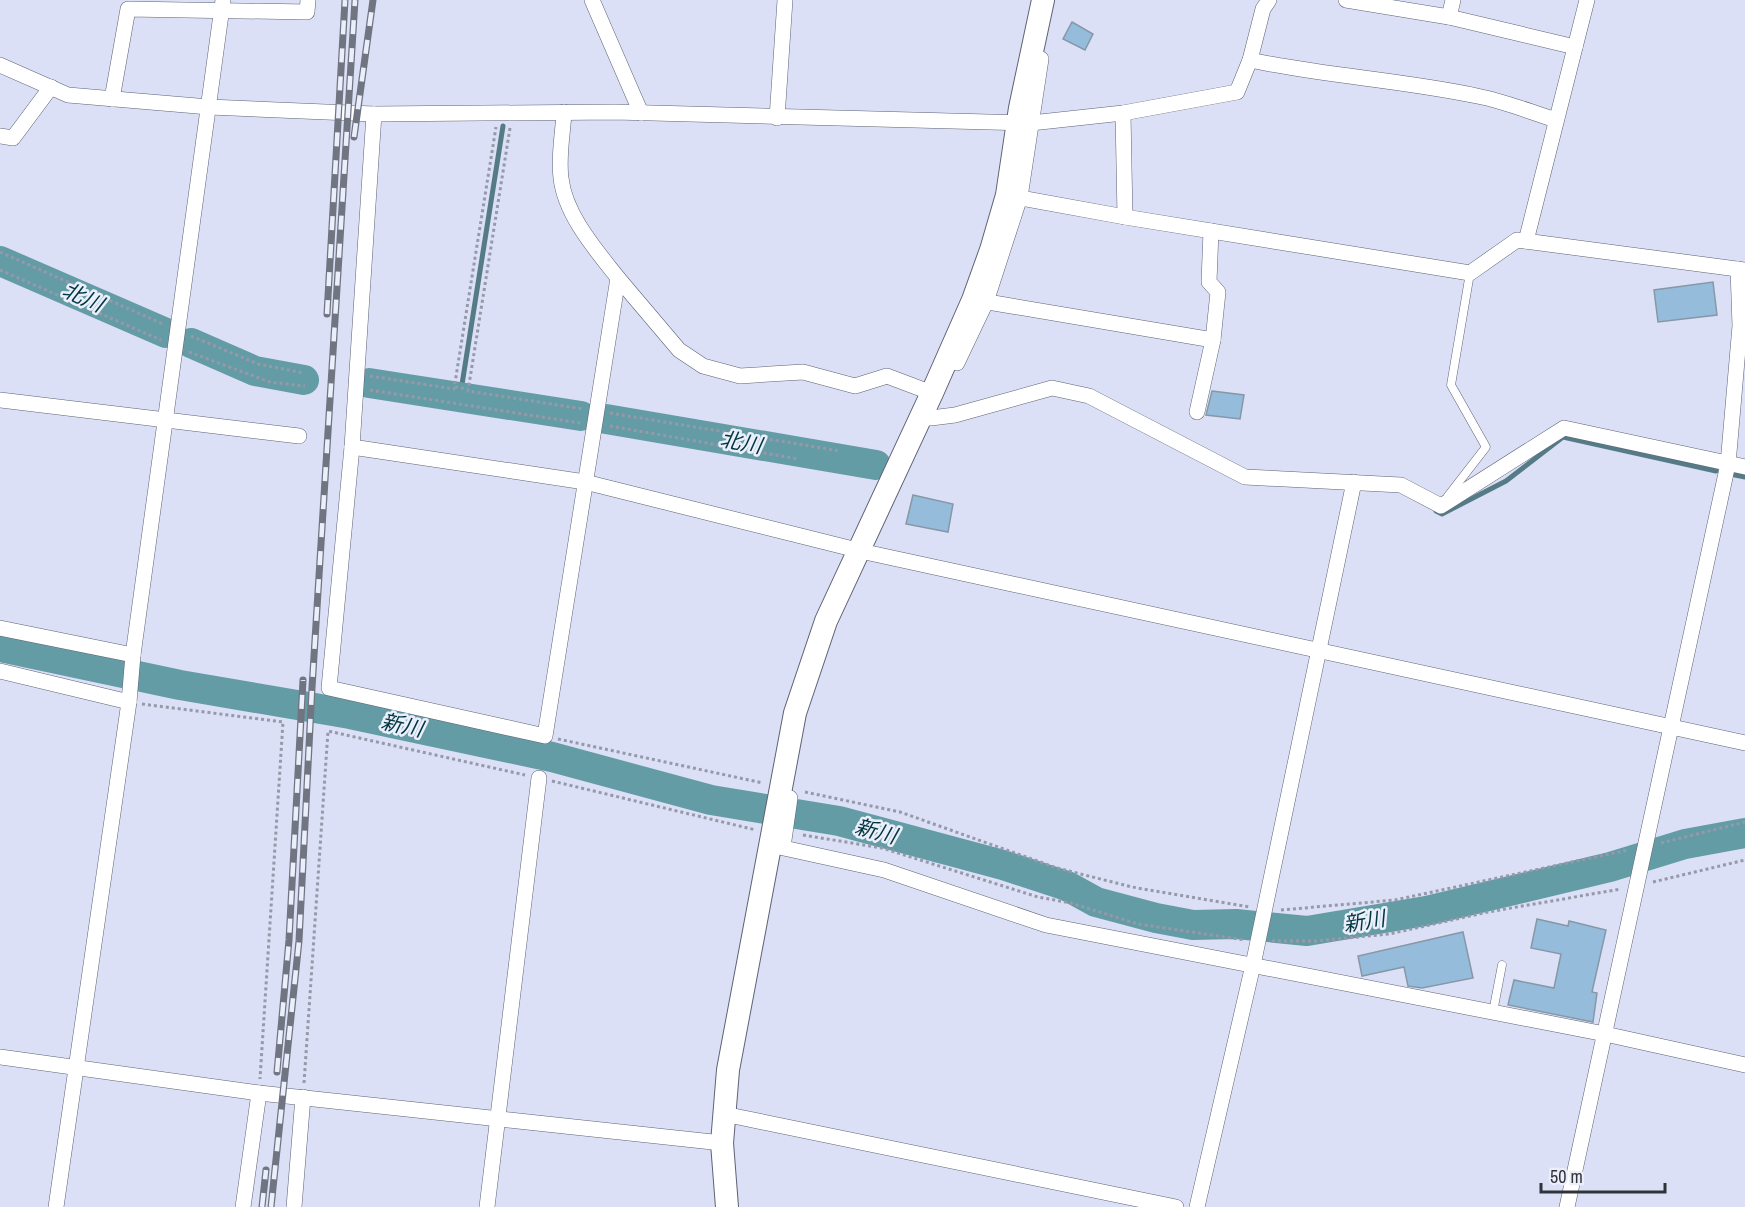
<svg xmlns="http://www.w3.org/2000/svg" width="1745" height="1207" font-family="'Archivo Narrow','Noto Sans JP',sans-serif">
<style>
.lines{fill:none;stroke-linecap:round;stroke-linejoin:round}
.stream{stroke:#557c86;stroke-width:5}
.river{stroke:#649ca6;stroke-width:30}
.building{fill:#96bcdb;stroke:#8698a7;stroke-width:1.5}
.lane-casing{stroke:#5e6275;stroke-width:9}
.street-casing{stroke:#5e6275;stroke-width:16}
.secondary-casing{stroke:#5e6275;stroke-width:24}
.path{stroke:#9599a9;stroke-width:3;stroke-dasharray:3 3;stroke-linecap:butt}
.lane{stroke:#fff;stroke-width:8}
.street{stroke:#fff;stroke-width:15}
.secondary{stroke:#fff;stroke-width:22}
.rail-casing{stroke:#717481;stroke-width:7}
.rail{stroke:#ebeefb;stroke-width:4.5;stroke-dasharray:14;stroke-linecap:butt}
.labels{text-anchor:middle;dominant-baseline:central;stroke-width:5;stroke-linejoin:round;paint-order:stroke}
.water-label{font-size:21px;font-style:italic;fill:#00373f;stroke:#ebeefb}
</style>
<rect width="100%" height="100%" fill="#dbe0f6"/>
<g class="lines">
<g class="stream">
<polyline points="460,397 503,126"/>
<polyline points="1735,475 1745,477"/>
<polyline points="1436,511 1442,514 1506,481 1563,437 1716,471"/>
</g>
<g class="river">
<polyline points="0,261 166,333"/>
<polyline points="191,343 255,371 304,380"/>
<polyline points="369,383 581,416"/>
<polyline points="606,419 876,465"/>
<polyline points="0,647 180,685 350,714 552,757 711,800 839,821 1003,865 1067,886 1096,902 1156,918 1193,925 1236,924 1307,931 1426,911 1610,867 1685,844 1745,833"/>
</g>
</g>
<g class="building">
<polygon points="1072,22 1093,34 1085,50 1063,39"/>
<polygon points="1713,282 1717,315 1658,322 1654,290"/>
<polygon points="1212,391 1244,395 1240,419 1206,415"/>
<polygon points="913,495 953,504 948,532 906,524"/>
<polygon points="1537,919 1568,926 1569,921 1606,930 1592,992 1597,993 1593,1022 1508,1005 1514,980 1554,988 1561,954 1531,948"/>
<polygon points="1463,932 1473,978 1422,988 1408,986 1404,967 1362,976 1358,956"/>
</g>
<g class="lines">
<defs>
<g id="lane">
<polyline points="1448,496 1486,447 1451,385 1470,273"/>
<polyline points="1493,1012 1502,965"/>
</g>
<g id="street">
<polyline points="592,0 641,113"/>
<polyline points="1346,0 1449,17 1575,47"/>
<polyline points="1449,17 1453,0"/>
<path d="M1250,60C1325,76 1402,80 1477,96C1504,101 1530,112 1556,120"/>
<polyline points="0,65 68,95 209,107 374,114 615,112 1031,123 1123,113 1237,92 1250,60 1263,9 1269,0"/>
<polyline points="112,99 128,9 307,12 308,0"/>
<polyline points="1123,113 1125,217"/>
<path d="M374,114L352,447L329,688L545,736L618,278C596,250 565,215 561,178C558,157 563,133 564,112"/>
<polyline points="777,118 785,0"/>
<polyline points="0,136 13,138 51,87"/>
<polyline points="1010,196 1125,217 1470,273 1517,240 1745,270"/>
<polyline points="1526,241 1587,0"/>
<polyline points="618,278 679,350 703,366 740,376 803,372 855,386 887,376 932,393"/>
<polyline points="976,300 1213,340"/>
<polyline points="957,363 986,302 1020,197 1041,59"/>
<polyline points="0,400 299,436"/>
<polyline points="1197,412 1213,340 1218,292 1209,282 1211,231"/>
<polyline points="921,414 931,418 955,415 1052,388 1089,396 1245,477 1401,485 1441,506 1564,428 1745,467"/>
<polyline points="352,447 585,482 865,552 1745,743"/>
<polyline points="0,628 133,655"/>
<polyline points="0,671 129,702"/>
<polyline points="770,845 884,870 1046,925 1605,1034 1745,1065"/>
<polyline points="783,847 790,798"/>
<polyline points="0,1057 259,1093 722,1143"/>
<polyline points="724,1114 1176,1207"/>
<polyline points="56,1207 129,702 133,655 223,0"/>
<polyline points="243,1207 259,1093"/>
<polyline points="294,1207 303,1097"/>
<polyline points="487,1207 539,778"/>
<polyline points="1197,1207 1253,965 1354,482"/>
<polyline points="1567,1207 1728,464 1740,326 1738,269"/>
</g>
<polyline id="secondary" points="727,1207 722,1143 728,1070 795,713 826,621 932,393 973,300 991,250 1007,195 1020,108 1043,0"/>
</defs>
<use href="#lane" class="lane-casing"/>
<use href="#street" class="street-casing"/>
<use href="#secondary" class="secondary-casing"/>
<g class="path">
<polyline points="510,128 468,391 583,409"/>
<polyline points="0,252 163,324"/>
<polyline points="0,270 161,340"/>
<polyline points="191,336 258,364 304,373"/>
<polyline points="189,352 270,382 305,386"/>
<polyline points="370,376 454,389 496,127"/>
<polyline points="455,387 468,389"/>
<polyline points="370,390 580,423"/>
<polyline points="610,413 840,451"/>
<polyline points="610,426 798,459"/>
<polyline points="142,704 283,722 260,1079"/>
<polyline points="558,739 763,783"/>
<polyline points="552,781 756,830"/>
<polyline points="805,792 900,812 1057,868 1132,887 1250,907"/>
<polyline points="803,835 882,848 1038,897 1071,903 1138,924 1245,940"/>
<polyline points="1661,843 1745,822"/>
<polyline points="1653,882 1745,860"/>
<polyline points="1281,910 1395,900 1628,850"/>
<polyline points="1272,941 1316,941 1389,934 1488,912 1621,889"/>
<polyline points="304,1083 328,731 525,775"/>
</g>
<use href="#lane" class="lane"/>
<use href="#street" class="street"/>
<use href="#secondary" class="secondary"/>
<defs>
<g id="rail">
<polyline points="354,137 373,0"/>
<polyline points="327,314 345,0"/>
<polyline points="277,1072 289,940 303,680"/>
<polyline points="262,1207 266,1170"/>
<polyline points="271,1207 299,941 312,688 355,0"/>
</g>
</defs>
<use href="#rail" class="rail-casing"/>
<use href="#rail" class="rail"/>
</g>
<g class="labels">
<g class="water-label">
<text transform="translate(83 297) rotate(24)">北川</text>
<text transform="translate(741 442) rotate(10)">北川</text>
<text transform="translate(402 725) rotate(12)">新川</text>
<text transform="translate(876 831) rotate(15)">新川</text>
<text transform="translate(1364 921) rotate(-9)">新川</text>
</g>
</g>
<path d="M1541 1183v9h124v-9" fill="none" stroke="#31333b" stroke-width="3"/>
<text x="1550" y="1183" font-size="18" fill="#31333b" stroke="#ebeefb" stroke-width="4.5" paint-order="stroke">50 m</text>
</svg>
